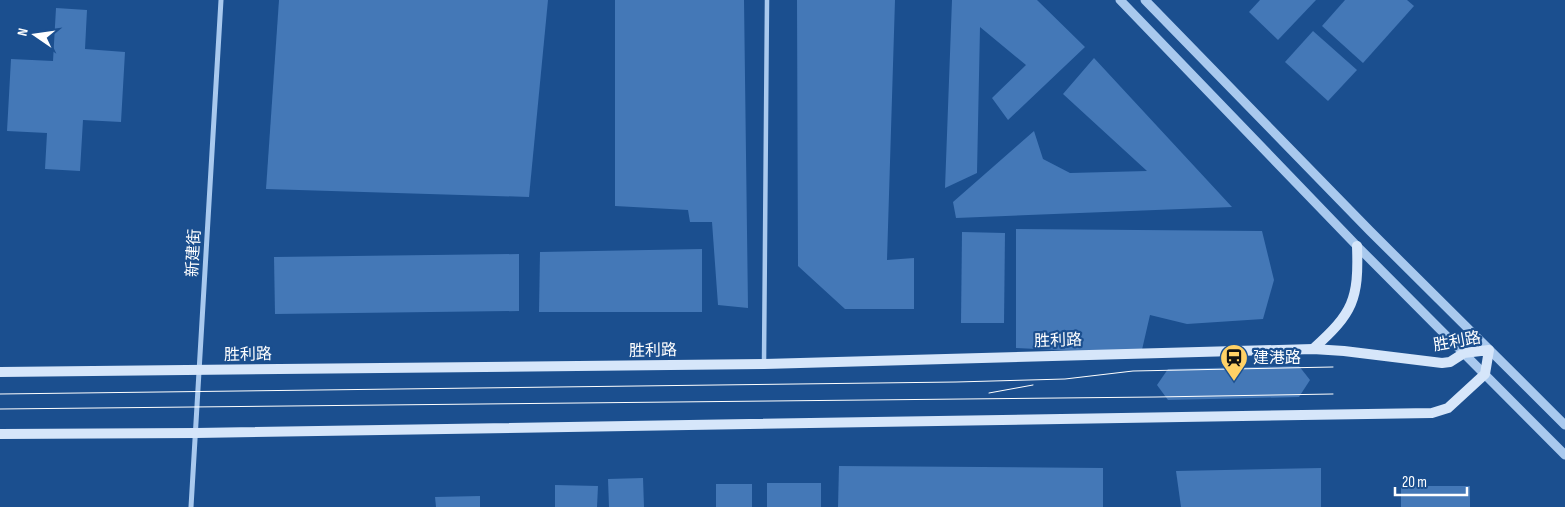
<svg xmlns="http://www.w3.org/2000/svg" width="1565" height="507" font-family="'Sofia Sans Condensed','Noto Sans SC',sans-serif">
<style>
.building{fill:#4478b7}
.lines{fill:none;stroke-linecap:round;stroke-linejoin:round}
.pedestrian{stroke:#a9c9ee;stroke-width:4.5}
.minor{stroke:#a9c9ee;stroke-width:5}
.tertiary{stroke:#a9c9ee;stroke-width:9}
.secondary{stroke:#d6e6fa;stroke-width:10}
.tram{stroke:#fff;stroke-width:1}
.labels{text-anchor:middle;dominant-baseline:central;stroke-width:4.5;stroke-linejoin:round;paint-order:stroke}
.street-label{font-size:16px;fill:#fff;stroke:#1b4f8f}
.poi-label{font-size:16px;fill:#fff;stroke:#1b4f8f;text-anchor:start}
</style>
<rect width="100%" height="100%" fill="#1b4f8f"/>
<g class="building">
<polygon points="279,0 548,0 529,197 266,189"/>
<polygon points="615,0 744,0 748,308 718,305 712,222 690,222 688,210 615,206"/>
<polygon points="797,0 895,0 887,260 914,258 914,309 845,309 798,266"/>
<polygon points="952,0 1037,0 1085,47 1008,120 992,98 1026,65 980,27 977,173 945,188"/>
<polygon points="1260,0 1316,0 1278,40 1249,12"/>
<polygon points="1345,0 1407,0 1414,6 1363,63 1322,26"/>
<polygon points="56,8 87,10 85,49 125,52 121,122 83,120 80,171 45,169 47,133 7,131 11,59 53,61"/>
<polygon points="1313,31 1357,70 1328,101 1285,62"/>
<polygon points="1094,58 1232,207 956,218 953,202 1034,131 1043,159 1070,173 1147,171 1063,94"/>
<polygon points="1016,229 1262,231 1274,280 1263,319 1187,324 1150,315 1141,354 1016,348"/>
<polygon points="962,232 1005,233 1004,323 961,323"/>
<polygon points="702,249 702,312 539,312 540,252"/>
<polygon points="519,254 519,311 275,314 274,257"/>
<polygon points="1299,366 1310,380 1299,397 1168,400 1157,385 1168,369"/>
<polygon points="839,466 1103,468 1103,507 838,507"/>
<polygon points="1321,468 1321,507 1181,507 1176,471"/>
<polygon points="643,478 644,507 609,507 608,479"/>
<rect x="767" y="483" width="54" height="24"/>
<rect x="716" y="484" width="36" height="23"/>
<polygon points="555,485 598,486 597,507 555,507"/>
<rect x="1401" y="486" width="69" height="21"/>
<polygon points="480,496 480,507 436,507 435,497"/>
</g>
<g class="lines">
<polyline class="pedestrian" points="764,363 767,0"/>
<polyline class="minor" points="191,507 221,0"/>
<g class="tertiary">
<polyline points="1120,0 1357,246 1565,455"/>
<polyline points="1145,0 1370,231 1565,425"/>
</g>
<g class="secondary">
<path d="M1313,349C1353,313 1359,300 1357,246"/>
<polyline points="0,372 764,364 1313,349 1344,351 1442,363 1450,362 1464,353 1489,350 1485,374 1448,408 1432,413 196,433 0,434"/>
</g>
<g class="tram">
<polyline points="989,393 1033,385"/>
<polyline points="0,394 956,382 1065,379 1133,371 1333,367"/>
<polyline points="0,409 1156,397 1333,394"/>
</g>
</g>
<defs>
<symbol id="station-pin" viewBox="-11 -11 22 30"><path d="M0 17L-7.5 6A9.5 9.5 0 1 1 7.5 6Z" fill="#ffd166" stroke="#1b4f8f"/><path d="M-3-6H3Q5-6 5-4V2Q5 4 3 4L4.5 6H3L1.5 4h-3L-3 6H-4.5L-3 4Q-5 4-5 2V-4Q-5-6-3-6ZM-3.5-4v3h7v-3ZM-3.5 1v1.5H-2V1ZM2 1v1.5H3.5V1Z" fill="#111"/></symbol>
</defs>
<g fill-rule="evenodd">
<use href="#station-pin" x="1218" y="342" width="32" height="43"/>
</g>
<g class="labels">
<g class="street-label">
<text transform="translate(194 253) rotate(-87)">新建街</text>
<text transform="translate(1058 341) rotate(-2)">胜利路</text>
<text transform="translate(1457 342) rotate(-10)">胜利路</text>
<text transform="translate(653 351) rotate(-1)">胜利路</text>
<text transform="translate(248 355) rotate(-1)">胜利路</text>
</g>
<g class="poi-label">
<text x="1253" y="358">建港路</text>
</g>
</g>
<g transform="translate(35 35) rotate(283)" stroke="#1b4f8f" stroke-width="4" paint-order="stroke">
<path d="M0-4L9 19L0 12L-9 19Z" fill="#ffffff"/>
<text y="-8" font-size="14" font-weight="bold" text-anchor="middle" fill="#ffffff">N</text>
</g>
<path d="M1395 487v8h72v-8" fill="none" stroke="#ffffff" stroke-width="2.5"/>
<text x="1402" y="487" font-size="15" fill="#ffffff" stroke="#1b4f8f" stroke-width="4" paint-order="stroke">20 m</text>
</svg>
